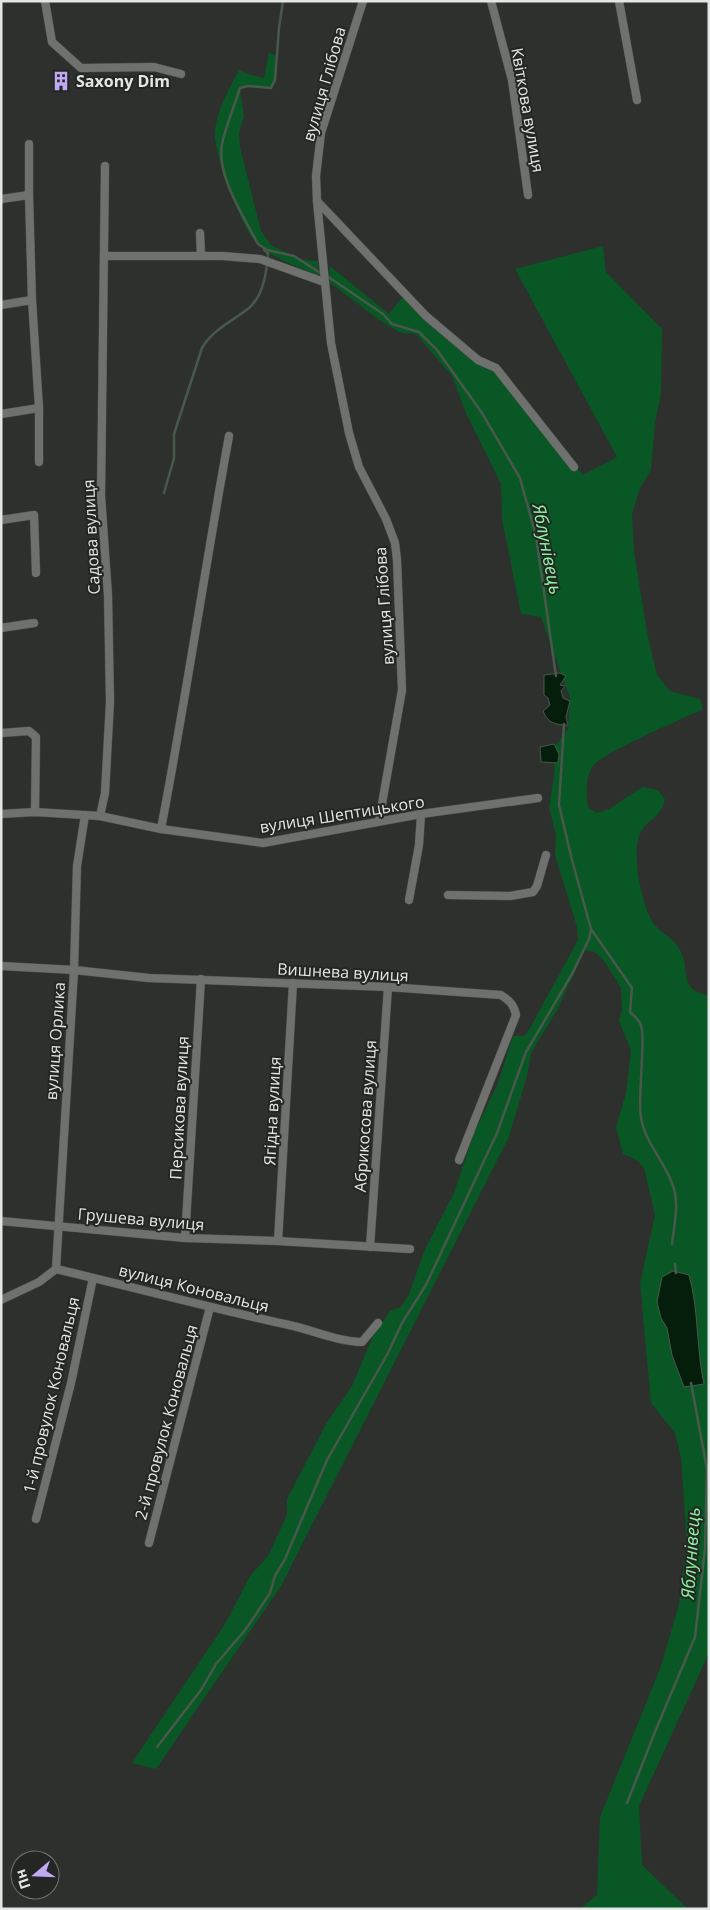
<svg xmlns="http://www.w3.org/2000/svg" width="710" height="1910" font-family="'Open Sans',sans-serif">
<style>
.green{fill:#085724;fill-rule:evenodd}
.water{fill:#051d0b;stroke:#48594c}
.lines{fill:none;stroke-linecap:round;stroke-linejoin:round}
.stream{stroke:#48594c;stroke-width:2.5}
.minor-casing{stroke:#4b4e4b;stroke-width:9}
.minor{stroke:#6e716e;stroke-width:8}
.labels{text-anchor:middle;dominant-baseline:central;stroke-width:4;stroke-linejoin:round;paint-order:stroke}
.poi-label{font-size:16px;font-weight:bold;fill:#e4e6e5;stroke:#232623;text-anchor:start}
.street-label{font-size:16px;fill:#e4e6e5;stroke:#232623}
.water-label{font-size:18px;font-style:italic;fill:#8ef4a1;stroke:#232623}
</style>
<rect width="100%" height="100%" fill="#2d302d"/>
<g class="green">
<path d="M269,52L276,56L275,80L271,88L248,86L240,89L244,116L239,133L240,147L261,231L271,245L302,260L318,261V276C301,268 270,257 257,244C242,228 212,151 215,130C217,109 230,88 239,70L247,74L264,78Z"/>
<path d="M603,246L606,272L662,329L661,394L655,423L651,470L640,488L632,514L634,552L648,637L657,675L670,691L700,699L703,709C685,718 602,753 593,766C585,779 586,792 588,807L597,813L609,809L642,787L658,790L665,799C660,820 649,817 641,832C630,851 642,909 655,925C665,937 674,937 681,952C691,973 677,988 709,996V1653L639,1806L642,1865L688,1909H580L597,1895L600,1817L661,1666L679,1604L687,1542L681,1458L675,1433L651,1403L640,1283L655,1215L644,1168L638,1161L623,1154L616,1127L626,1093L631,1050L619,1021L622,1010L621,988L605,962L595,952L585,950L557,1010L531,1053L527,1076L509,1137L281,1586L156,1769L132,1763L225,1624L250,1576L268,1556L287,1515V1499L326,1424L352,1386L373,1336L390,1311L401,1307L409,1294L425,1249L454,1193L474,1133L498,1083L513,1036H524L530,1028L578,940L577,927L555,855L556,835L549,807L554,775L555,747L568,729L570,698L541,617L521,614L502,519L501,484L465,411L452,376L416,334L401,333L379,320L329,282L330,266L389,314L406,292L478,357L503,369L555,442L583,475L617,457L515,269ZM689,1275C699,1310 696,1348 704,1384L684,1387L672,1355L667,1327Z"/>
</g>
<g class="water">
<path d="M560,673L566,676L560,685L565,686L561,691L563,698L570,701L566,717L568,725C555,725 548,723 543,711L550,705L548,698L544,695V675Z"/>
<polygon points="554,744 559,754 558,763 541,762 540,747"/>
<path d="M673,1271L689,1275C699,1310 696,1348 704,1384L684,1387L672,1355L667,1328L661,1318L657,1302L662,1277Z"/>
</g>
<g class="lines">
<g class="stream">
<path d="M283,1L279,28L275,80L271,88L248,86L240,88C234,107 226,125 222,144C216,175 244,217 258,244L267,250L294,256L322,274"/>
<polyline points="327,276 383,314 392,324 419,332 437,350 482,413 520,478 536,536 556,676"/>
<path d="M164,493L174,458V434L202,348C213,329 233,321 249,308C263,296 267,271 268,253L264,250"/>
<path d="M564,724L559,805L572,860L591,929L632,988L630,1012C633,1015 638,1019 640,1023C647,1033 637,1098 641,1118C645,1142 664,1161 672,1183C680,1201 674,1226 672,1244"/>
<polyline points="675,1264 676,1273"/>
<polyline points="157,1747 201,1690 216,1664 246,1629 270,1593 275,1576 285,1559 327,1460 388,1353 402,1323 426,1285 497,1133 526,1052 572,974 589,939 591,929"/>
<polyline points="627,1803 657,1727 695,1637 705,1549 707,1469 691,1383"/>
</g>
<defs>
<g id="minor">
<polyline points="45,1 52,42 81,68 154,67 181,74"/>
<polyline points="363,1 321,133 316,176 317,201 331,343 349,433 359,467 386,519 395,543 397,560 402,690 379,821"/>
<polyline points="491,1 512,80 528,195"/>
<polyline points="619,1 637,100"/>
<polyline points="29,195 29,144"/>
<polyline points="1,199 29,195 32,300"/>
<polyline points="317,201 426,316 478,360 496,368 574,467"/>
<polyline points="200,233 201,256"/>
<polyline points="104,256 223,256 260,259 324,282"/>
<polyline points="1,305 32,300 39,408 39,462"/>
<polyline points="1,414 39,408"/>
<polyline points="1,520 34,515 36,573"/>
<polyline points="1,628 34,623"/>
<polyline points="1,733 29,731 36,737 35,812"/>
<polyline points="1,814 35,812 100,816 161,829 263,843 421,814 538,798"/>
<polyline points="100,816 105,793 110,702 108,595 101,496 105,166"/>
<path d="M161,829C186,698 205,567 229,436"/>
<polyline points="448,895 510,896 533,892 537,886 546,855"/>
<polyline points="409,900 419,845 421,814"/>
<path d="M1,966L74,970L149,978L388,987L501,995C510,1001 514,1005 516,1015L459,1160"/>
<polyline points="1,1221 185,1238 278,1241 410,1249"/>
<polyline points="185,1238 201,979"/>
<polyline points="278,1241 293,983"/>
<polyline points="370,1247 388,987"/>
<polyline points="56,1269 74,970 77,866 85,815"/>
<path d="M56,1269C133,1287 211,1308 289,1325C313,1330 338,1342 362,1342L378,1323"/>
<polyline points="1,1300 39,1282 56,1269"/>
<polyline points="36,1519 71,1383 93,1278"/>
<polyline points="149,1543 210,1307"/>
</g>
</defs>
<use href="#minor" class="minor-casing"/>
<use href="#minor" class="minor"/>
</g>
<defs>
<symbol id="building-bare" viewBox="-9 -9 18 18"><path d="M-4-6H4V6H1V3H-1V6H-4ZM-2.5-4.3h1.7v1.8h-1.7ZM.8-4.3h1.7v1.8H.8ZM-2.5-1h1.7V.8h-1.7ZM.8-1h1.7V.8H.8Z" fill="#c1a8f3" stroke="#232623" stroke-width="2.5" paint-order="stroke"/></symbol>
</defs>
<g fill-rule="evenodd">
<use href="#building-bare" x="47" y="67" width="28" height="28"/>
</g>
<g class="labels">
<g class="poi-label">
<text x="76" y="81">Saxony Dim</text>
</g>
<g class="street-label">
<text transform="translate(324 84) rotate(-74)">вулиця Глібова</text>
<text transform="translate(528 110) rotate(80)">Квіткова вулиця</text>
<text transform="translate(91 537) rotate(-93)">Садова вулиця</text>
<text transform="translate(384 606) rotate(-94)">вулиця Глібова</text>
<text transform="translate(342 814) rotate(-9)">вулиця Шептицького</text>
<text transform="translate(343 972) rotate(3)">Вишнева вулиця</text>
<text transform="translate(55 1041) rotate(-86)">вулиця Орлика</text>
<text transform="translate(179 1108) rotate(-87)">Персикова вулиця</text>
<text transform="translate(272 1111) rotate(-87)">Ягідна вулиця</text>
<text transform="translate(365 1116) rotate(-86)">Абрикосова вулиця</text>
<text transform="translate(141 1219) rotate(5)">Грушева вулиця</text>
<text transform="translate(194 1288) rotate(14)">вулиця Коновальця</text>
<text transform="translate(51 1395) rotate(-77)">1-й провулок Коновальця</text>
<text transform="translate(166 1422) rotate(-75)">2-й провулок Коновальця</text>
</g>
<g class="water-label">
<text transform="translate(548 549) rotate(79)">Яблунівець</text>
<text transform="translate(690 1553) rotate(-86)">Яблунівець</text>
</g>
</g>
<rect width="710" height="1910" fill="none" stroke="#e4e6e5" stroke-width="5"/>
<g transform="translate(35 1875) rotate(251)"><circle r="24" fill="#232623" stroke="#707371"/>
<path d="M0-4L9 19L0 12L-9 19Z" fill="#c1a8f3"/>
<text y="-8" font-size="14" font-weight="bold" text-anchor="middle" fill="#e4e6e5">Пн</text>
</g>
</svg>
